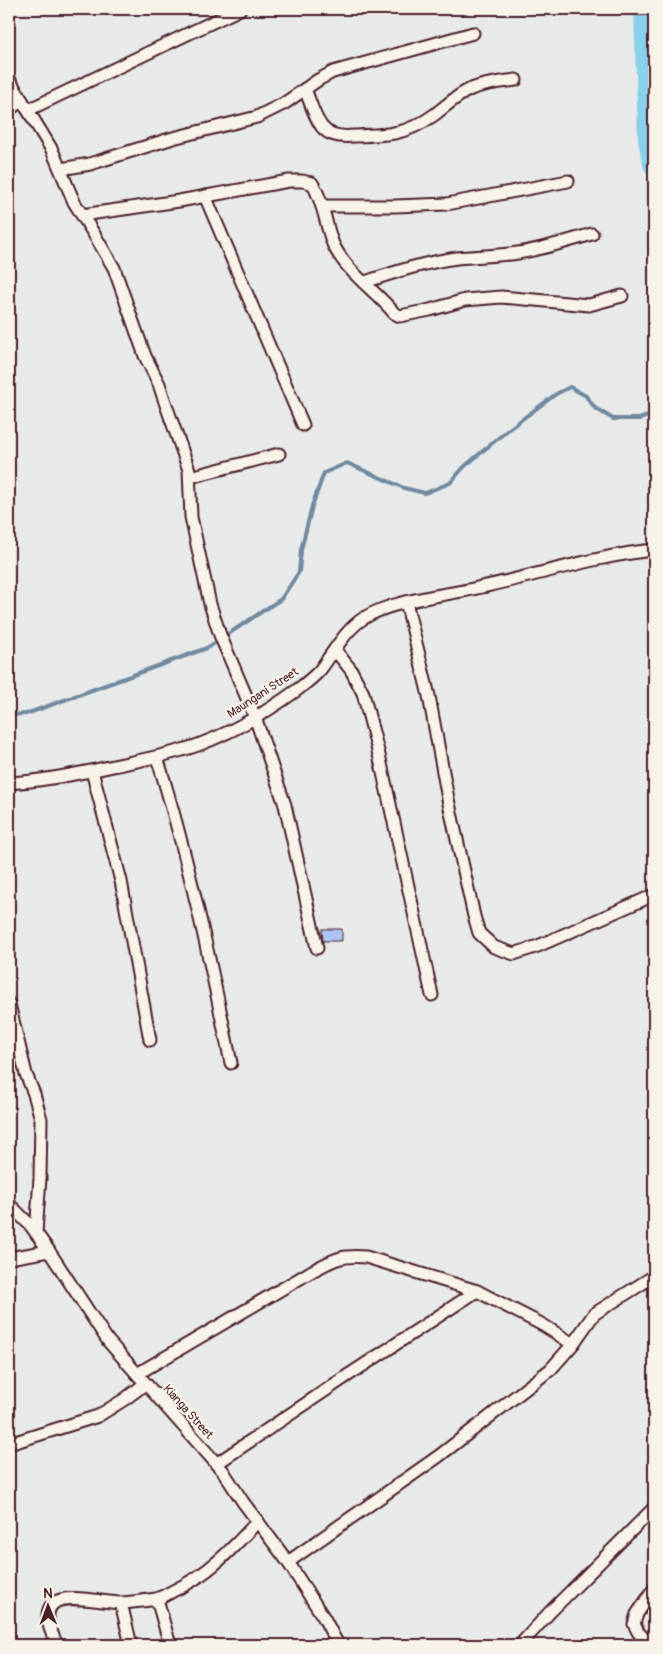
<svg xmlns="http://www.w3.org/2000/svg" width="663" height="1654" font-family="Pangolin,sans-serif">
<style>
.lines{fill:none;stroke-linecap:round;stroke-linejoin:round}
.stream{stroke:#70899e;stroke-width:4}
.river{stroke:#89d0ea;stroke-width:22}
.building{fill:#acc4f2;stroke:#4a1f2b}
.minor-casing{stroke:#4a1f2b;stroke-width:15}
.minor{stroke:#f7f3e8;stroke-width:11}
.labels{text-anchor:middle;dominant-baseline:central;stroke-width:4.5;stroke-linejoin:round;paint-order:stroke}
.street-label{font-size:12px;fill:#4a1f2b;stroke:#f7f3e8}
</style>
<rect width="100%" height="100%" fill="#e8eaea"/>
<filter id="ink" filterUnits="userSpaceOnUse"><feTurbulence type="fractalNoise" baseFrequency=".02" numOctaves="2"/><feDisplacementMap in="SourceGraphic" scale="10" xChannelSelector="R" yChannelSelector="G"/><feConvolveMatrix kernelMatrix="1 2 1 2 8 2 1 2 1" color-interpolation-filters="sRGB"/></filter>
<g filter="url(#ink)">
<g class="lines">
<polyline class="stream" points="9,715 26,714 207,648 281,599 299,572 301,550 312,506 324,473 347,463 404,488 425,493 450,483 464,467 509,429 556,394 570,387 586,396 595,408 613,419 639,419 654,414"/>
<polyline class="river" points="645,9 649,140 654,164"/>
</g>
<polygon class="building" points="322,929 342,929 342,941 323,941"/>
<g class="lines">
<defs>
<g id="minor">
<polyline points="9,79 52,150 74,202 97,239 114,268 145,356 159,384 166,405 189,470 191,517 210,604 220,635 255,717 285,805 317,948"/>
<path d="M305,89C310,101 314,117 322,127C330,137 344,137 354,136C388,135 406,135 434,115C446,106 457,95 471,89C486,83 501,82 516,80"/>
<polyline points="9,110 22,100"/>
<polyline points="28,110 240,9"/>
<polyline points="61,169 90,164 173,138 257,117 285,103 318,80 333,72 473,33"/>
<polyline points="205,196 303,425"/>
<polyline points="322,206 395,206 447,204 568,181"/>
<path d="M82,215L179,201L289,181H302L312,183C324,202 325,224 333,244C346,272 375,290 394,313L400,316L430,310L465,300L501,297L589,305L622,296"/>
<path d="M365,282C395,272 426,262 457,258C477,256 498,256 518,253C543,249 568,241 592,234"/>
<polyline points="190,477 279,454"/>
<polyline points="406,602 429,696 448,799 474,916 479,933 494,947 514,954 538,946 654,895"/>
<polyline points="335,650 351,670 363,693 380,759 432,995"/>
<path d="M157,757C188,857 210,960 231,1063"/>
<polyline points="92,771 121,881 150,1040"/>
<path d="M9,783C44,781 78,774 113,766C142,760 170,755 198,745C233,732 267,712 297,690C305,684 314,677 320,670C333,653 345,630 364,618C392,600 443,596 477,588C536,576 594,556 654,550"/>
<polyline points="9,1004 26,1074 34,1094 41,1119 40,1178 36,1233"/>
<polyline points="9,1204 31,1226 49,1251 108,1341 223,1471 243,1502 288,1562 324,1618 338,1645"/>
<polyline points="9,1258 49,1251"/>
<path d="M137,1374L314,1270C335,1259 341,1255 366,1257L477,1291L543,1325L573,1344"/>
<polyline points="9,1444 98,1416 125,1399 145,1384"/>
<polyline points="216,1464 347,1376 477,1291"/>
<polyline points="288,1562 439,1456 551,1369 573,1344 594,1314 654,1276"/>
<polyline points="157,1599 170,1645"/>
<polyline points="121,1603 131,1645"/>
<path d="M57,1645C52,1634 41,1613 54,1603C66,1593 106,1603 122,1603C132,1602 145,1601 156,1599C162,1597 168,1594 173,1591C208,1575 232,1549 258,1521"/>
<polyline points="520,1645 550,1612 654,1508"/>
<polyline points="650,1645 638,1632 634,1624 637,1614 654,1589"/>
</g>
</defs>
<use href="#minor" class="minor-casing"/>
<use href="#minor" class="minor"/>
</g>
</g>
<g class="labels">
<g class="street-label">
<text transform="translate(263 693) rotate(-33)">Maungani Street</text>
<text transform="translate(188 1412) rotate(48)">Kianga Street</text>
</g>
</g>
<rect width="663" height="1654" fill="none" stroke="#f7f3e8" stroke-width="30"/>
<rect x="15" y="15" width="633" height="1624" fill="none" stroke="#4a1f2b" stroke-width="2" filter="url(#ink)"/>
<g transform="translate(48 1606) rotate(359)" stroke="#f7f3e8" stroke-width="4" paint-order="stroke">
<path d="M0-4L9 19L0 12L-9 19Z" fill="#4a1f2b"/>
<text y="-8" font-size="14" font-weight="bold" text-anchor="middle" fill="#4a1f2b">N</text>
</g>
</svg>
